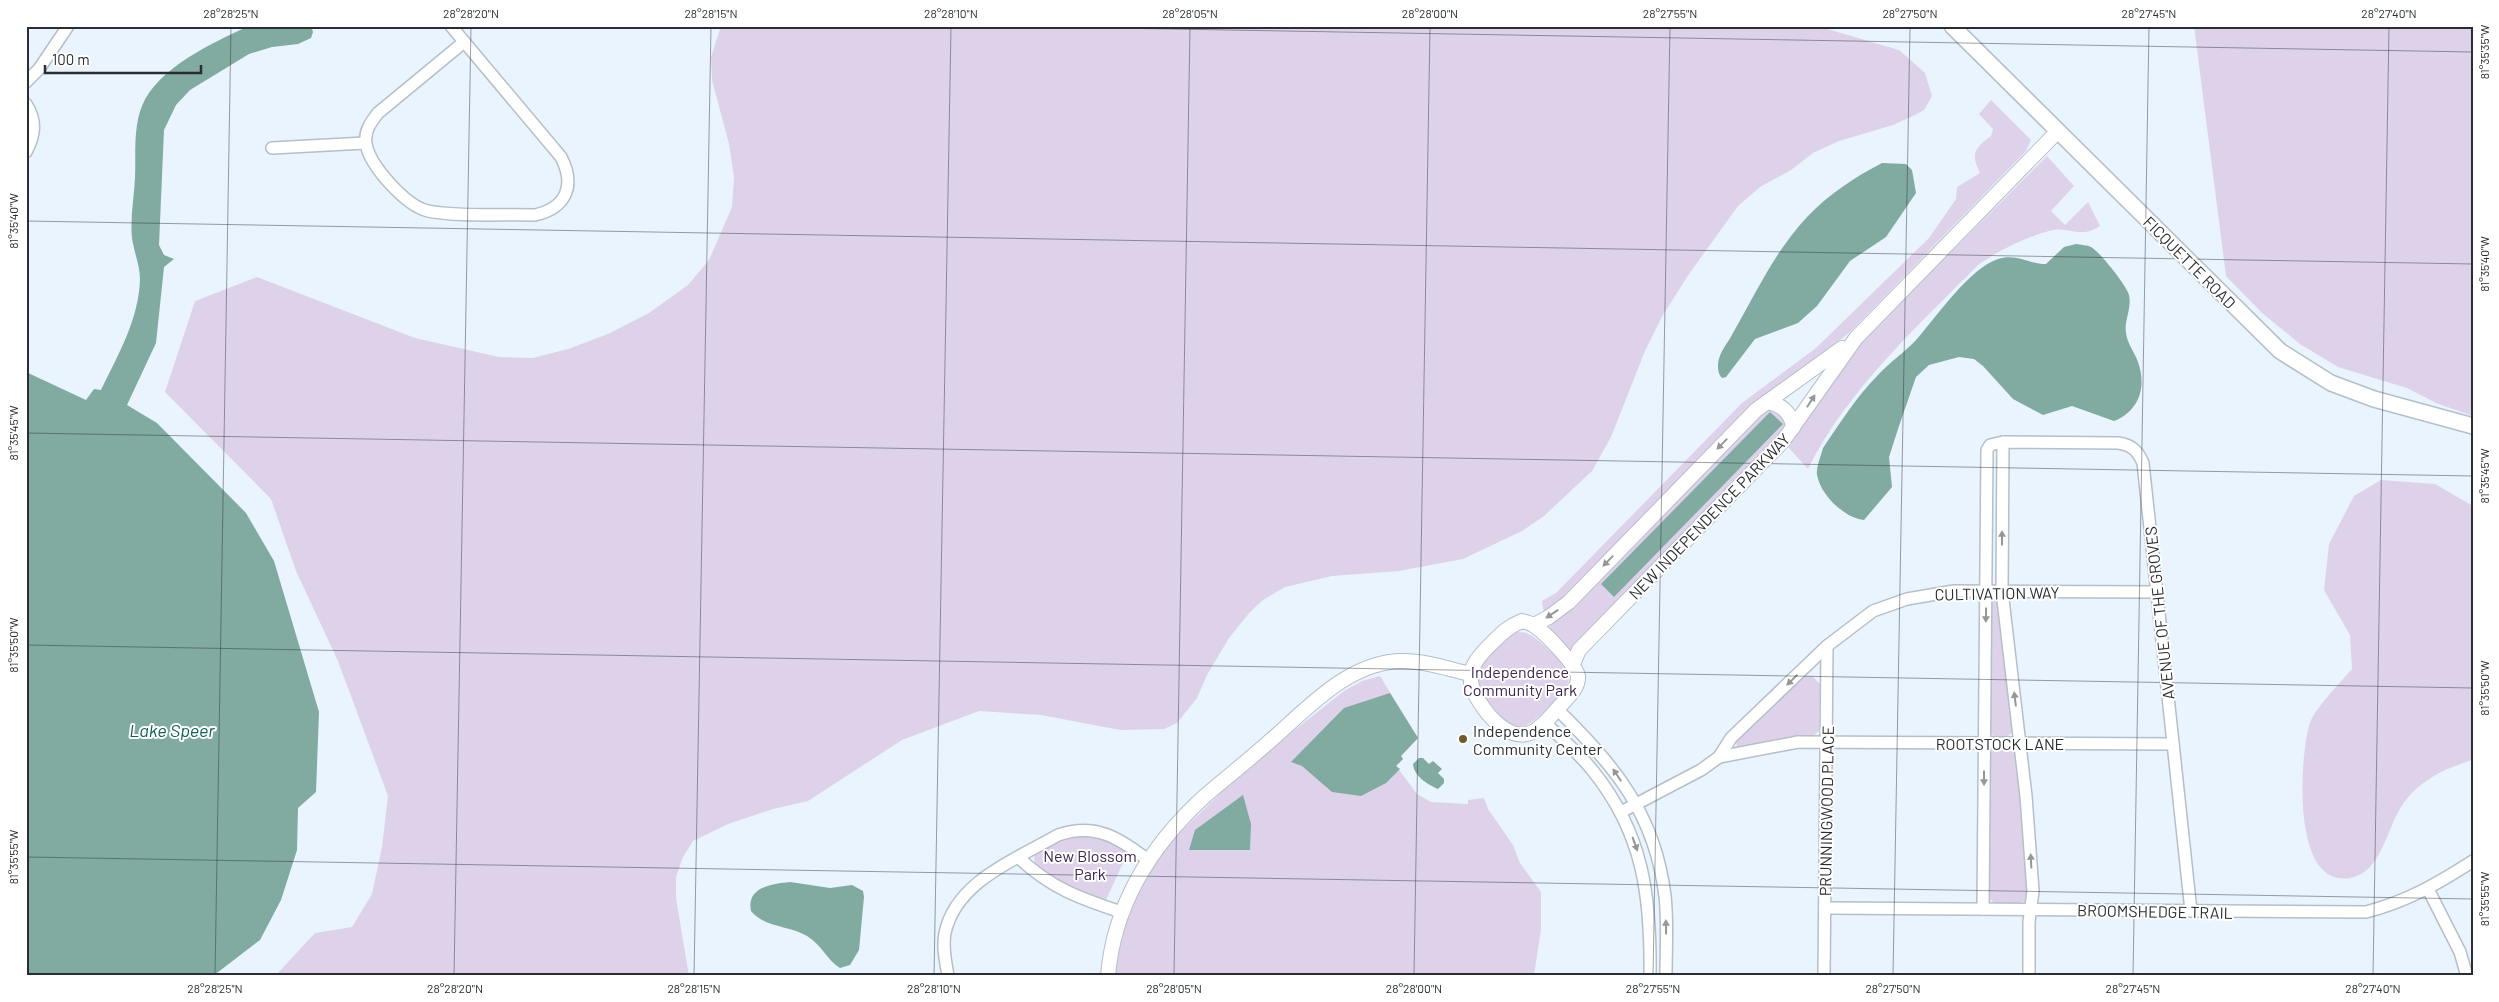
<svg xmlns="http://www.w3.org/2000/svg" width="2499" height="1002" font-family="Barlow,sans-serif">
<style>
.green{fill:#ded2eb}
.water{fill:#81aaa1}
.lines{fill:none;stroke-linecap:round;stroke-linejoin:round}
.minor-casing{stroke:#b4bfc8;stroke-width:14}
.tertiary-casing{stroke:#b4bfc8;stroke-width:16}
.secondary-casing{stroke:#b4bfc8;stroke-width:18}
.minor{stroke:#fff;stroke-width:11}
.tertiary{stroke:#fff;stroke-width:14}
.secondary{stroke:#fff;stroke-width:15}
.oneway{fill:#949698}
.ticks{fill:none;stroke:#2a2e32;stroke-width:1;stroke-opacity:0.45}
.poi-dot{fill:#6f5a29;stroke:#fff;stroke-width:2}
.labels{text-anchor:middle;dominant-baseline:central;stroke-width:4;stroke-linejoin:round;paint-order:stroke}
.street-label{font-size:16px;fill:#2a2e32;stroke:#fff}
.park-label{font-size:16px;fill:#3b264f;stroke:#fff}
.poi-label{font-size:16px;fill:#2a2e32;stroke:#fff;text-anchor:start}
.water-label{font-size:18px;font-style:italic;fill:#126257;stroke:#fff}
.neatline{fill:none;stroke:#2a2e32;stroke-width:2}
.ticks-label{font-size:12px;text-anchor:middle;fill:#2a2e32}
</style>
<rect width="100%" height="100%" fill="#e9f4fe"/>
<g class="green">
<polygon points="721,26 1817,26 1899,50 1925,73 1932,96 1924,110 1915,115 1893,125 1839,141 1813,153 1791,170 1760,187 1738,206 1689,274 1663,315 1645,351 1611,437 1592,471 1544,516 1522,531 1463,559 1399,571 1332,576 1285,587 1263,600 1250,612 1229,638 1207,675 1197,698 1177,723 1164,729 1120,730 1041,715 979,711 902,740 808,801 773,809 728,824 693,841 683,857 676,877 676,898 689,976 275,976 315,933 352,927 372,894 382,847 388,796 338,661 296,571 271,499 165,392 195,301 257,277 415,338 499,357 533,358 568,349 608,334 649,313 688,285 709,260 732,207 734,177 729,144 712,80 711,57"/>
<polygon points="2194,26 2473,26 2473,416 2436,403 2407,388 2338,367 2300,344 2262,313 2226,276"/>
<path d="M1991,100L2031,140L2026,151L1851,331L1800,374L1751,406L1565,595L1562,604L1544,615L1542,601L1556,593L1742,403L1816,348L1929,238L1956,199L1957,187L1980,173C1970,153 1975,148 1991,136L1993,129L1979,114Z"/>
<path d="M2047,156L2074,186L2051,211L2065,225L2088,202L2100,226C2079,240 2068,225 2049,231C2024,238 2000,250 1979,264C1918,326 1847,390 1808,469L1788,447L1793,435L1859,344Z"/>
<polygon points="1768,408 1778,410 1789,427 1569,652 1546,630 1763,410"/>
<path d="M2381,480L2435,484L2473,506V757L2472,760C2444,769 2420,780 2403,804C2387,826 2382,873 2350,878C2291,888 2300,759 2309,726C2312,711 2341,682 2352,669L2350,635L2324,590L2329,544L2354,496Z"/>
<path d="M1997,598L2014,729L2007,738C1997,738 1992,738 1988,729L1990,600Z"/>
<path d="M1515,632C1518,632 1523,632 1526,633C1538,637 1569,666 1569,679C1568,692 1534,725 1523,726C1509,727 1500,715 1491,707C1462,680 1486,647 1515,632Z"/>
<polygon points="1380,676 1418,738 1401,756 1403,759 1396,766 1417,794 1431,802 1468,804 1468,800 1484,798 1488,809 1513,845 1520,863 1541,892 1541,929 1534,976 1114,976 1128,910 1150,869 1164,848 1233,781 1272,748 1344,691 1362,681"/>
<polygon points="1808,676 1812,676 1820,684 1819,731 1812,737 1772,740 1737,747 1736,741 1803,678"/>
<path d="M2006,748L2018,755L2029,888L2027,899C2017,908 1993,908 1987,895L1989,754L1995,749Z"/>
<polygon points="1080,834 1103,838 1128,852 1106,900 1069,888 1035,866 1034,855 1037,851 1067,836"/>
</g>
<g class="water">
<path d="M249,26H311L313,32L311,38L298,44L272,47L249,54L190,90L176,105L164,130L159,245L164,255L174,259L164,267L156,343L127,405L157,423L246,513L274,561L319,712L316,792L298,808L297,850L281,900L260,940L213,976H26V372L86,400L94,389L101,390C118,355 139,319 140,279C140,266 134,252 132,238C130,218 134,198 135,178C136,155 133,128 142,106C157,68 214,42 249,26Z"/>
<path d="M1882,163L1906,164L1912,170L1916,193L1886,237L1850,261L1817,306L1798,323L1755,339L1726,377L1722,378C1718,374 1718,369 1718,364C1719,352 1728,343 1733,333C1756,293 1775,251 1807,217C1829,194 1855,177 1882,163Z"/>
<path d="M2076,244C2081,245 2087,245 2091,247C2099,251 2127,286 2129,295C2132,308 2124,321 2126,333C2127,343 2135,353 2138,362C2147,387 2139,411 2114,421L2072,406L2043,415L2013,399L1983,366L1974,359L1959,357L1929,365L1916,377L1899,426L1889,457L1892,487L1864,520C1845,518 1821,496 1817,475C1816,467 1821,456 1823,448C1840,423 1857,396 1878,375C1890,362 1905,352 1917,339C1937,316 1970,268 1998,259C2016,253 2029,264 2046,264L2064,247Z"/>
<polygon points="1770,412 1783,424 1614,597 1601,584"/>
<polygon points="1390,693 1418,738 1401,756 1403,759 1396,766 1400,769 1386,783 1361,796 1332,792 1302,766 1291,762 1344,708"/>
<path d="M1419,758H1423L1429,764L1433,761L1442,769L1438,773L1444,779V783L1438,789C1429,785 1414,777 1413,764Z"/>
<polygon points="1243,795 1251,824 1250,850 1189,850 1195,830"/>
<path d="M790,882L830,888L852,885L863,891L864,897L859,950L850,965L840,968C828,961 821,944 807,936C789,925 765,928 751,911C746,887 772,884 790,882Z"/>
</g>
<g class="lines">
<defs>
<g id="minor">
<path d="M451,26L561,157C576,186 566,208 535,215C504,214 457,217 428,211C406,206 370,166 366,144C364,131 371,122 378,113L464,42"/>
<polyline points="26,82 39,69 68,26"/>
<path d="M26,104C37,121 35,135 26,152"/>
<polyline points="272,148 365,143"/>
<polyline points="2003,442 2002,591 2026,796 2033,891 2029,922 2029,976"/>
<path d="M1557,709C1614,765 1655,813 1665,896C1668,922 1666,949 1666,976"/>
<path d="M1544,722C1561,738 1579,753 1593,771C1644,834 1651,898 1650,976"/>
<polyline points="1719,757 1798,742 2173,744"/>
<polyline points="1621,812 1701,770 1719,757 1731,738 1827,646 1873,611 1907,599 1954,591 2157,592"/>
<path d="M1019,858C1051,888 1079,898 1121,912"/>
<polyline points="2428,889 2460,952 2467,976"/>
<path d="M1825,908L2366,912C2408,901 2437,884 2473,861"/>
<path d="M1983,909L1987,450L1990,445L2003,442L2118,443C2132,445 2138,451 2143,463L2191,911"/>
<path d="M948,976C946,962 942,948 945,933C956,881 1017,859 1058,835C1096,822 1118,838 1148,860"/>
<polyline points="1824,976 1827,646"/>
</g>
<g id="tertiary">
<path d="M1767,402C1781,404 1792,413 1793,428"/>
<path d="M1522,621C1526,622 1530,623 1533,625C1544,631 1576,665 1578,676C1579,688 1568,697 1561,705C1553,713 1542,729 1530,733C1509,741 1488,716 1479,701C1462,676 1473,661 1492,643C1502,633 1509,626 1522,621Z"/>
<polyline points="1534,625 1549,617 1569,602 1756,410 1842,348"/>
<polyline points="1573,664 1579,650 1783,441 1856,338 2058,131"/>
<path d="M1108,976C1114,902 1153,843 1206,795C1227,777 1249,760 1270,741C1308,708 1349,661 1403,661C1426,661 1448,669 1470,674"/>
</g>
<polyline id="secondary" points="1952,26 2280,351 2331,383 2374,399 2473,426"/>
</defs>
<use href="#minor" class="minor-casing"/>
<use href="#tertiary" class="tertiary-casing"/>
<use href="#secondary" class="secondary-casing"/>
<use href="#minor" class="minor"/>
<use href="#tertiary" class="tertiary"/>
<use href="#secondary" class="secondary"/>
</g>
<defs><path id="oneway-solid" d="M-6-.8H1V-3.2L6.5 0L1 3.2V.8H-6Z" transform="scale(1.25)"/></defs>
<g class="oneway">
<use href="#oneway-solid" transform="translate(1811 401) rotate(-57)"/>
<use href="#oneway-solid" transform="translate(1722 444) rotate(134)"/>
<use href="#oneway-solid" transform="translate(2002 538) rotate(-90)"/>
<use href="#oneway-solid" transform="translate(1608 561) rotate(134)"/>
<use href="#oneway-solid" transform="translate(1552 614) rotate(147)"/>
<use href="#oneway-solid" transform="translate(1986 615) rotate(91)"/>
<use href="#oneway-solid" transform="translate(1792 680) rotate(136)"/>
<use href="#oneway-solid" transform="translate(2015 699) rotate(-97)"/>
<use href="#oneway-solid" transform="translate(1617 775) rotate(-124)"/>
<use href="#oneway-solid" transform="translate(1984 778) rotate(90)"/>
<use href="#oneway-solid" transform="translate(1635 844) rotate(70)"/>
<use href="#oneway-solid" transform="translate(2031 861) rotate(-93)"/>
<use href="#oneway-solid" transform="translate(1666 927) rotate(-91)"/>
</g>
<path class="ticks" d="M1001,26L2473,52M26,221L2473,264M26,433L2473,476M26,645L2473,688M26,857L2473,899M215,976L231,26M454,976L471,26M694,976L711,26M934,976L951,26M1174,976L1190,26M1414,976L1430,26M1653,976L1670,26M1893,976L1910,26M2133,976L2149,26M2373,976L2389,26"/>
<circle class="poi-dot" cx="1463" cy="739" r="5"/>
<g class="labels">
<g class="street-label">
<text transform="translate(2190 262) rotate(45)">FICQUETTE ROAD</text>
<text transform="translate(1709 516) rotate(-46)">NEW INDEPENDENCE PARKWAY</text>
<text transform="translate(1997 593) rotate(-1)">CULTIVATION WAY</text>
<text transform="translate(2159 613) rotate(-96)">AVENUE OF THE GROVES</text>
<text x="2000" y="743">ROOTSTOCK LANE</text>
<text transform="translate(1826 811) rotate(-89)">PRUNNINGWOOD PLACE</text>
<text transform="translate(2155 911) rotate(1)">BROOMSHEDGE TRAIL</text>
</g>
<g class="park-label">
<text x="1520" y="671">Independence<tspan x="1520" dy="18">Community Park</tspan></text>
<text x="1090" y="855">New Blossom<tspan x="1090" dy="18">Park</tspan></text>
</g>
<g class="poi-label">
<text x="1473" y="730">Independence<tspan x="1473" dy="18">Community Center</tspan></text>
</g>
<g class="water-label">
<text x="172" y="730">Lake Speer</text>
</g>
</g>
<rect width="2499" height="1002" fill="none" stroke="#ffffff" stroke-width="55"/>
<path d="M45 65v8h156v-8" fill="none" stroke="#2a2e32" stroke-width="2.5"/>
<text x="52" y="65" font-size="15" fill="#2a2e32" stroke="#ffffff" stroke-width="4" paint-order="stroke">100 m</text>
<rect x="28" y="28" width="2444" height="946" class="neatline"/>
<g class="ticks-label">
<text x="231" y="18">28°28'25"N</text>
<text x="471" y="18">28°28'20"N</text>
<text x="711" y="18">28°28'15"N</text>
<text x="951" y="18">28°28'10"N</text>
<text x="1190" y="18">28°28'05"N</text>
<text x="1430" y="18">28°28'00"N</text>
<text x="1670" y="18">28°27'55"N</text>
<text x="1910" y="18">28°27'50"N</text>
<text x="2149" y="18">28°27'45"N</text>
<text x="2389" y="18">28°27'40"N</text>
<text transform="translate(2485 52) rotate(-90)" y="4">81°35'35"W</text>
<text transform="translate(14 221) rotate(-90)" y="4">81°35'40"W</text>
<text transform="translate(2485 264) rotate(-90)" y="4">81°35'40"W</text>
<text transform="translate(14 433) rotate(-90)" y="4">81°35'45"W</text>
<text transform="translate(2485 476) rotate(-90)" y="4">81°35'45"W</text>
<text transform="translate(14 645) rotate(-90)" y="4">81°35'50"W</text>
<text transform="translate(2485 688) rotate(-90)" y="4">81°35'50"W</text>
<text transform="translate(14 857) rotate(-90)" y="4">81°35'55"W</text>
<text transform="translate(2485 899) rotate(-90)" y="4">81°35'55"W</text>
<text x="215" y="993">28°28'25"N</text>
<text x="455" y="993">28°28'20"N</text>
<text x="694" y="993">28°28'15"N</text>
<text x="934" y="993">28°28'10"N</text>
<text x="1174" y="993">28°28'05"N</text>
<text x="1414" y="993">28°28'00"N</text>
<text x="1653" y="993">28°27'55"N</text>
<text x="1893" y="993">28°27'50"N</text>
<text x="2133" y="993">28°27'45"N</text>
<text x="2373" y="993">28°27'40"N</text>
</g>
</svg>
